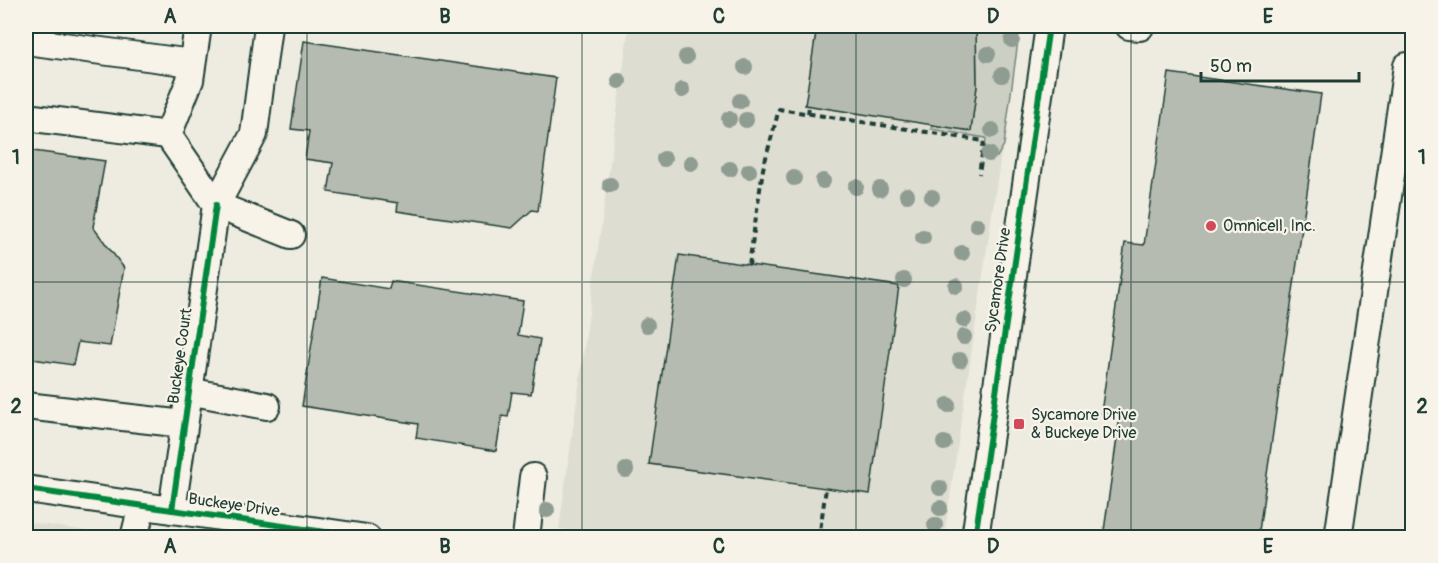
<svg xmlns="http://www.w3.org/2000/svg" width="1438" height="563" font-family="Pangolin,sans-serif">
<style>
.built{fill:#ddddd2}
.green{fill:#cccfc4;stroke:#76867c;stroke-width:1.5}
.building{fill:#b5bbb0;stroke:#1f3d34;stroke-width:1.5}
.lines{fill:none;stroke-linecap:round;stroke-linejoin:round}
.minor-casing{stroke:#1f3d34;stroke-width:30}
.path{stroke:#1f3d34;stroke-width:4;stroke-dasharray:6 4.5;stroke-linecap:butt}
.minor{stroke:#f7f3e8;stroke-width:26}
.cycleway-casing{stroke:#f7f3e8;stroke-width:10}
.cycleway{stroke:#00873e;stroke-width:6}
.tree{fill:#8f9c92}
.grid{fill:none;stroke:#1f3d34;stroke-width:1.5;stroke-opacity:0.55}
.poi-dot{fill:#d1495b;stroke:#f7f3e8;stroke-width:2}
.labels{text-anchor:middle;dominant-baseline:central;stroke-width:4.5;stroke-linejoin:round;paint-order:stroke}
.poi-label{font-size:16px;fill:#1f3d34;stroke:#f7f3e8;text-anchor:start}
.street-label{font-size:16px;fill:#1f3d34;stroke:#f7f3e8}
.neatline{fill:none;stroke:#1f3d34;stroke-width:2}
.grid-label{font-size:20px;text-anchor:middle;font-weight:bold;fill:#1f3d34}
</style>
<rect width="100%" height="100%" fill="#eeece1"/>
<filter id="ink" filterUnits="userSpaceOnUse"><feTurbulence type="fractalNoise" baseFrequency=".0167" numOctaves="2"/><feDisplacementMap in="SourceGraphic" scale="12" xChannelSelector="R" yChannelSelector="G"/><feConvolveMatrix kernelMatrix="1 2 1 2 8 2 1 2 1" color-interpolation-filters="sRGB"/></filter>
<g filter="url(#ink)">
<g class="built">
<polygon points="629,26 1020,26 944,537 615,538 559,529"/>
<polygon points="26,522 129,537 26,537"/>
</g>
<polygon class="green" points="976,26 1020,26 1004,145 997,157 984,158 986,138 931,129 932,125 971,131 977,86"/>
<g class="building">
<polygon points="817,26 976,26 977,86 971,131 805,105"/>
<polygon points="304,41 556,78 538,211 532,210 512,228 397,211 398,203 328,192 333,163 305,159 309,131 291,129"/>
<polygon points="1169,73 1321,94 1258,538 1103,538 1120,416 1101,413 1125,243 1144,245"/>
<polygon points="26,150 105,161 93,227 124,268 110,346 78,342 73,365 26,358"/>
<polygon points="679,255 899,286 870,494 649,464"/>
<polygon points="322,278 389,289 391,281 523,301 518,335 540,339 531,394 512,392 508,417 502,416 496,451 416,438 418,424 302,406"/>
</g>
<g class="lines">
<defs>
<g id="minor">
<polyline points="1129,26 1140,27"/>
<polyline points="26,41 192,63"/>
<polyline points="26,117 168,135 216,205 291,235"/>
<polyline points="168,135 190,80 198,26"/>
<polyline points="188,391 267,406"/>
<polyline points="26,406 184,424"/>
<polyline points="26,489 367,538"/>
<polyline points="172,510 216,205 254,134 268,26"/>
<polyline points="134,538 142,506"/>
<polyline points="526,538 533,477"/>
<polyline points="975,538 1049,26"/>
<polyline points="1338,538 1407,66"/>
</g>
</defs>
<use href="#minor" class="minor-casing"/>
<g class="path">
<polyline points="808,114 809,106"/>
<polyline points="749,265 763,169 779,109 984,141 979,174"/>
<polyline points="819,538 826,488"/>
</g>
<use href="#minor" class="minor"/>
<defs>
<g id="cycleway">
<polyline points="26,489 367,538"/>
<polyline points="172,510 216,205"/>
<polyline points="975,538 1049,26"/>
</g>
</defs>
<use href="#cycleway" class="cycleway-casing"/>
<use href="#cycleway" class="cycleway"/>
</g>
<g class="tree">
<circle cx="1012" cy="40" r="8"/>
<circle cx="988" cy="54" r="8"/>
<circle cx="686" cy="57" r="8"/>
<circle cx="745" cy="67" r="8"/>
<circle cx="1002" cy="75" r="8"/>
<circle cx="619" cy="81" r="8"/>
<circle cx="682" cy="90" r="8"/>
<circle cx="740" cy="101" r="8"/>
<circle cx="729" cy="119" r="8"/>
<circle cx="746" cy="120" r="8"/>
<circle cx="992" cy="130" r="8"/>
<circle cx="989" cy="154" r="8"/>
<circle cx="664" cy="159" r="8"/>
<circle cx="691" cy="163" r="8"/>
<circle cx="730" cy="169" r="8"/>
<circle cx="749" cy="171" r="8"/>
<circle cx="794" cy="178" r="8"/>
<circle cx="823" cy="181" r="8"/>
<circle cx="610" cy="185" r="8"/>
<circle cx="856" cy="187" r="8"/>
<circle cx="880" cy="189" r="8"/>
<circle cx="907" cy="195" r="8"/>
<circle cx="932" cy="197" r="8"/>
<circle cx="977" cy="225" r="8"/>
<circle cx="923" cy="237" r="8"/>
<circle cx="962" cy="253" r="8"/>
<circle cx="904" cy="280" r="8"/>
<circle cx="956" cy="286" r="8"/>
<circle cx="964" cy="320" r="8"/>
<circle cx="647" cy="325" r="8"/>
<circle cx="964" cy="337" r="8"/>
<circle cx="960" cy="360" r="8"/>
<circle cx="948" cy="405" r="8"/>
<circle cx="944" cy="443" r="8"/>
<circle cx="626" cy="470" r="8"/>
<circle cx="940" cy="488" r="8"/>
<circle cx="940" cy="508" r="8"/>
<circle cx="547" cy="510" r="8"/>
<circle cx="935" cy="525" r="8"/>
</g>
</g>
<path class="grid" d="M307,26V538M582,26V538M856,26V538M1131,26V538M26,282H1412"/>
<g class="poi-dot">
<circle cx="1211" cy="226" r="6"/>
<rect x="1013" y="418" width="12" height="12" rx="3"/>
</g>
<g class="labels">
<g class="poi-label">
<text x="1223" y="226">Omnicell, Inc.</text>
<text x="1031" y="415">Sycamore Drive<tspan x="1031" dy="18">&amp; Buckeye Drive</tspan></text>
</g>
<g class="street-label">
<text transform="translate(998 280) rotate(-82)">Sycamore Drive</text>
<text transform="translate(180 356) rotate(-82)">Buckeye Court</text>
<text transform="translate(234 505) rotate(8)">Buckeye Drive</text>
</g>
</g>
<rect width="1438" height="563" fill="none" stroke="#f7f3e8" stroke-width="66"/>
<path d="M1201 72v9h158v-9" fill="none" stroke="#1f3d34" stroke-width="3"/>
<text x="1210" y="72" font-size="18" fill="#1f3d34" stroke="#f7f3e8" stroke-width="4.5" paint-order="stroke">50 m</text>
<rect x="33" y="33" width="1372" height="497" class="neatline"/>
<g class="grid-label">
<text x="170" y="23">A</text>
<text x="445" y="23">B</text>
<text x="719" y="23">C</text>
<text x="993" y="23">D</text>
<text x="1268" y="23">E</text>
<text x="16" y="164">1</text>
<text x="1422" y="164">1</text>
<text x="16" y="413">2</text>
<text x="1422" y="413">2</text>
<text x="170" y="553">A</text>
<text x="445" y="553">B</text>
<text x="719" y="553">C</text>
<text x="993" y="553">D</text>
<text x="1268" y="553">E</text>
</g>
</svg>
